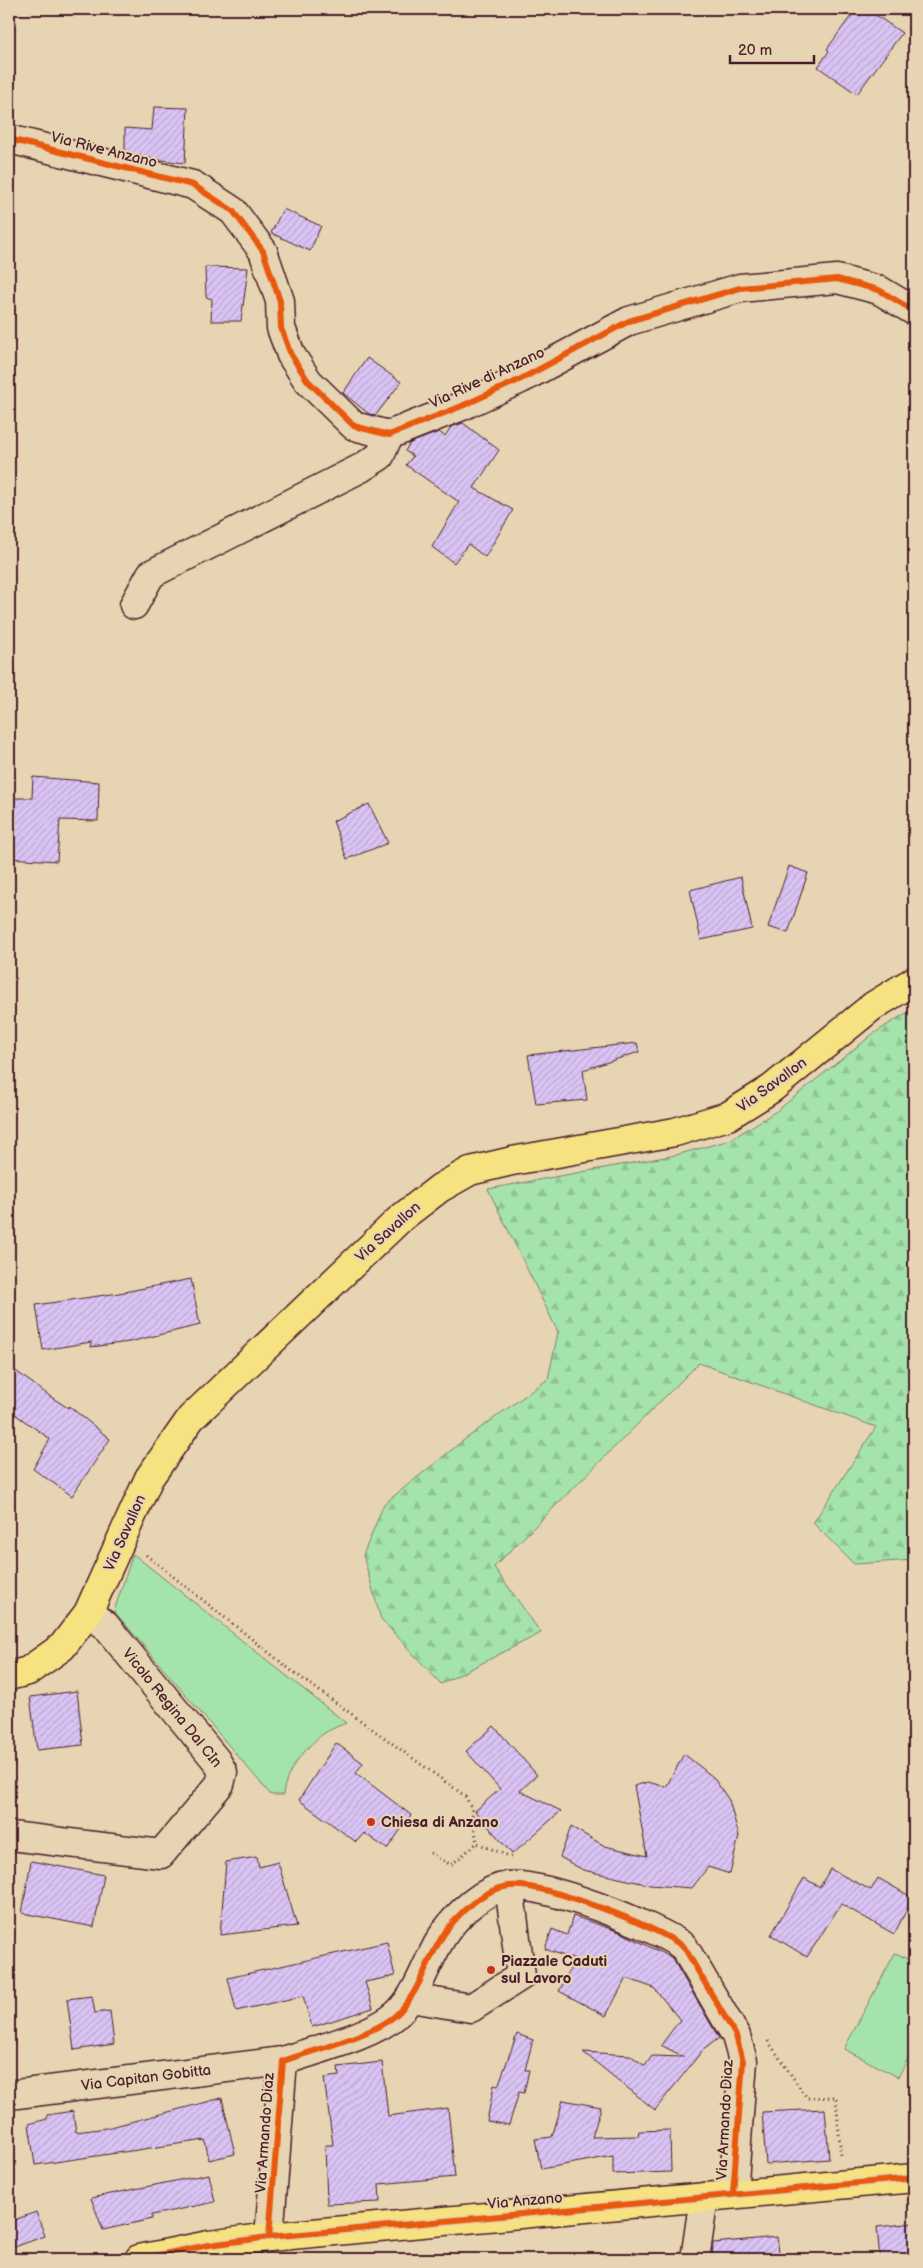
<svg xmlns="http://www.w3.org/2000/svg" width="923" height="2268" font-family="'Balsamiq Sans',sans-serif">
<style>
.green{fill:#a4e4ac;stroke:#77826c}
.forest{fill:url(#forest-firs);stroke:#77826c}
.building{fill:url(#building-hatch);stroke:#4a1f2b}
.lines{fill:none;stroke-linecap:round;stroke-linejoin:round}
.minor-casing{stroke:#4a1f2b;stroke-width:31}
.major-casing{stroke:#4a1f2b;stroke-width:31}
.path{stroke:#4a1f2b;stroke-width:3;stroke-dasharray:1 4;stroke-linecap:butt}
.minor{stroke:#e7d4b2;stroke-width:28}
.major{stroke:#f6e281;stroke-width:28}
.cycleway-casing{stroke:#e7d4b2;stroke-width:9}
.cycleway{stroke:#e8590c;stroke-width:6}
.poi-dot{fill:#c8321e;stroke:#e7d4b2;stroke-width:2}
.labels{text-anchor:middle;dominant-baseline:central;stroke-width:4;stroke-linejoin:round;paint-order:stroke}
.street-label{font-size:15px;fill:#4a1f2b;stroke:#e7d4b2}
.poi-label{font-size:15px;font-weight:bold;fill:#4a1f2b;stroke:#e7d4b2;text-anchor:start}
</style>
<defs>
<pattern id="forest-firs" width="22" height="20" patternUnits="userSpaceOnUse" patternTransform="scale(1.25)"><rect width="22" height="20" fill="#a4e4ac"/><path d="M5 1l3.5 6h-7zM16 11l3.5 6h-7z" fill="#8fc394"/></pattern>
<pattern id="building-hatch" width="6" height="6" patternUnits="userSpaceOnUse" patternTransform="scale(1.25)"><rect width="6" height="6" fill="#d9c4f4"/><path d="M-1 1l2-2M0 6l6-6M5 7l2-2" fill="none" stroke="#bca8d1"/></pattern>
</defs>
<rect width="100%" height="100%" fill="#e7d4b2"/>
<filter id="ink" filterUnits="userSpaceOnUse"><feTurbulence type="fractalNoise" baseFrequency=".02" numOctaves="2"/><feDisplacementMap in="SourceGraphic" scale="10" xChannelSelector="R" yChannelSelector="G"/><feConvolveMatrix kernelMatrix="1 2 1 2 8 2 1 2 1" color-interpolation-filters="sRGB"/></filter>
<g filter="url(#ink)">
<g class="green">
<path d="M133,1554L346,1723C337,1727 325,1731 318,1738C302,1752 285,1773 283,1795H271L114,1611Z"/>
<polygon points="895,1953 914,1962 914,2048 898,2077 844,2049"/>
</g>
<polygon class="forest" points="914,1008 914,1560 854,1564 813,1523 876,1427 699,1363 494,1567 541,1633 441,1684 381,1619 363,1555 384,1504 464,1440 548,1379 558,1332 488,1189 676,1155 730,1140 778,1110 873,1034"/>
<g class="building">
<polygon points="856,9 867,9 902,33 857,94 818,67 829,51 827,49"/>
<polygon points="154,107 188,108 185,163 153,159 125,152 125,128 152,130"/>
<polygon points="283,209 321,226 310,251 271,233"/>
<polygon points="205,267 248,268 241,321 211,321 212,299 206,297"/>
<polygon points="367,358 401,382 376,415 369,414 343,393"/>
<polygon points="463,423 499,450 474,488 513,510 485,557 468,544 454,563 432,547 459,502 406,465 413,456 405,451 410,443 439,432 445,436 451,427"/>
<polygon points="33,777 99,782 98,821 60,820 57,861 9,858 9,798 32,798"/>
<polygon points="369,804 388,843 347,859 333,821"/>
<polygon points="789,866 808,873 788,933 768,927"/>
<polygon points="741,877 752,929 701,940 690,890"/>
<polygon points="637,1043 639,1052 583,1070 587,1100 536,1104 528,1055"/>
<polygon points="191,1279 200,1325 129,1342 91,1347 91,1342 43,1350 36,1305 119,1293"/>
<polygon points="9,1366 51,1397 68,1408 69,1406 110,1439 72,1496 33,1469 50,1439 9,1410"/>
<polygon points="77,1691 83,1745 37,1750 30,1697"/>
<polygon points="494,1726 537,1775 520,1791 561,1811 512,1854 475,1811 500,1789 466,1751"/>
<polygon points="336,1743 363,1763 356,1773 411,1815 387,1849 364,1833 356,1842 299,1800"/>
<polygon points="684,1754 713,1777 729,1800 739,1836 730,1874 708,1867 692,1888 650,1885 583,1870 560,1857 571,1827 605,1846 647,1856 634,1786 648,1782 666,1787"/>
<polygon points="257,1857 259,1867 278,1862 297,1926 220,1935 226,1862"/>
<polygon points="31,1861 104,1875 94,1927 22,1913"/>
<polygon points="830,1869 871,1890 878,1878 913,1898 894,1934 841,1904 807,1957 771,1935 804,1878 820,1887"/>
<polygon points="573,1916 620,1932 672,1958 719,2038 702,2051 655,2110 583,2052 630,2055 645,2066 652,2056 684,2057 661,2045 680,2020 654,1988 626,1978 606,2016 559,1991 575,1960 545,1949 552,1929 567,1935"/>
<polygon points="387,1942 395,1976 365,1982 373,2008 312,2027 303,1996 236,2011 228,1978"/>
<polygon points="92,1996 95,2013 110,2011 114,2044 74,2050 67,1999"/>
<polygon points="517,2034 533,2040 525,2070 529,2070 524,2093 519,2092 509,2125 487,2121 494,2085 498,2086"/>
<polygon points="382,2062 388,2116 448,2108 455,2177 379,2184 380,2202 327,2204 325,2145 333,2145 324,2078 339,2076 338,2067"/>
<polygon points="222,2098 235,2154 209,2160 205,2140 35,2165 29,2124 47,2119 47,2115 73,2111 76,2132 107,2128"/>
<polygon points="563,2100 601,2107 592,2137 638,2136 639,2131 670,2130 671,2172 613,2174 613,2156 541,2169 535,2139 552,2137"/>
<polygon points="825,2109 829,2159 766,2164 762,2112"/>
<polygon points="209,2174 215,2202 152,2215 152,2219 103,2230 91,2198"/>
<polygon points="36,2212 45,2236 9,2249 9,2222"/>
<polygon points="914,2223 914,2259 880,2259 877,2227"/>
<polygon points="777,2237 780,2259 712,2259 713,2243"/>
</g>
<g class="lines">
<defs>
<g id="minor">
<polyline points="9,139 193,185 233,211 263,251 280,301 281,328 291,355 308,381 354,426 389,435 462,406 521,379 629,321 740,288 837,279 879,290 914,311"/>
<polyline points="134,605 151,574 361,468 380,456 389,435"/>
<polyline points="11,1836 161,1854 220,1784 223,1772 216,1760 105,1625 88,1613"/>
<polyline points="411,1998 471,2008 521,1976 509,1886"/>
<polyline points="9,2095 283,2061"/>
<path d="M269,2237L283,2061C314,2050 376,2035 398,2013C421,1991 427,1957 446,1931C460,1912 484,1889 509,1886C544,1882 656,1926 684,1947L736,2036L743,2061L733,2194"/>
<polyline points="695,2259 704,2197"/>
</g>
<g id="major">
<polyline points="9,1676 28,1671 62,1647 88,1613 149,1478 191,1418 401,1218 440,1188 470,1171 512,1161 675,1132 728,1116 771,1089 873,1006 914,981"/>
<polyline points="139,2259 209,2245 269,2237 914,2178"/>
</g>
</defs>
<use href="#minor" class="minor-casing"/>
<use href="#major" class="major-casing"/>
<g class="path">
<polyline points="146,1555 292,1671 465,1796 471,1807 477,1843 511,1857"/>
<polyline points="430,1853 451,1865 477,1843"/>
<polyline points="768,2041 807,2098 836,2097 841,2157"/>
</g>
<use href="#minor" class="minor"/>
<use href="#major" class="major"/>
<defs>
<g id="cycleway">
<polyline points="9,139 193,185 233,211 263,251 280,301 281,328 291,355 308,381 354,426 389,435 462,406 521,379 629,321 740,288 837,279 879,290 914,311"/>
<path d="M269,2237L283,2061C314,2050 376,2035 398,2013C421,1991 427,1957 446,1931C460,1912 484,1889 509,1886C544,1882 656,1926 684,1947L736,2036L743,2061L733,2194"/>
<polyline points="139,2259 209,2245 269,2237 914,2178"/>
</g>
</defs>
<use href="#cycleway" class="cycleway-casing"/>
<use href="#cycleway" class="cycleway"/>
</g>
</g>
<g class="poi-dot">
<circle cx="371" cy="1822" r="5"/>
<circle cx="491" cy="1970" r="5"/>
</g>
<g class="labels">
<g class="street-label">
<text transform="translate(104 150) rotate(14)">Via Rive Anzano</text>
<text transform="translate(487 378) rotate(-25)">Via Rive di Anzano</text>
<text transform="translate(772 1085) rotate(-36)">Via Savallon</text>
<text transform="translate(388 1232) rotate(-42)">Via Savallon</text>
<text transform="translate(125 1533) rotate(-66)">Via Savallon</text>
<text transform="translate(172 1708) rotate(51)">Vicolo Regina Dal CIn</text>
<text transform="translate(146 2078) rotate(-7)">Via Capitan Gobitta</text>
<text transform="translate(725 2120) rotate(-87)">Via Armando Diaz</text>
<text transform="translate(265 2133) rotate(-86)">Via Armando Diaz</text>
<text transform="translate(525 2201) rotate(-5)">Via Anzano</text>
</g>
<g class="poi-label">
<text x="381" y="1822">Chiesa di Anzano</text>
<text x="501" y="1961">Piazzale Caduti<tspan x="501" dy="17">sul Lavoro</tspan></text>
</g>
</g>
<rect width="923" height="2268" fill="none" stroke="#e7d4b2" stroke-width="30"/>
<rect x="15" y="15" width="893" height="2238" fill="none" stroke="#4a1f2b" stroke-width="2" filter="url(#ink)"/>
<path d="M730 55v8h84v-8" fill="none" stroke="#4a1f2b" stroke-width="2.5"/>
<text x="738" y="55" font-size="15" fill="#4a1f2b" stroke="#e7d4b2" stroke-width="4" paint-order="stroke">20 m</text>
</svg>
